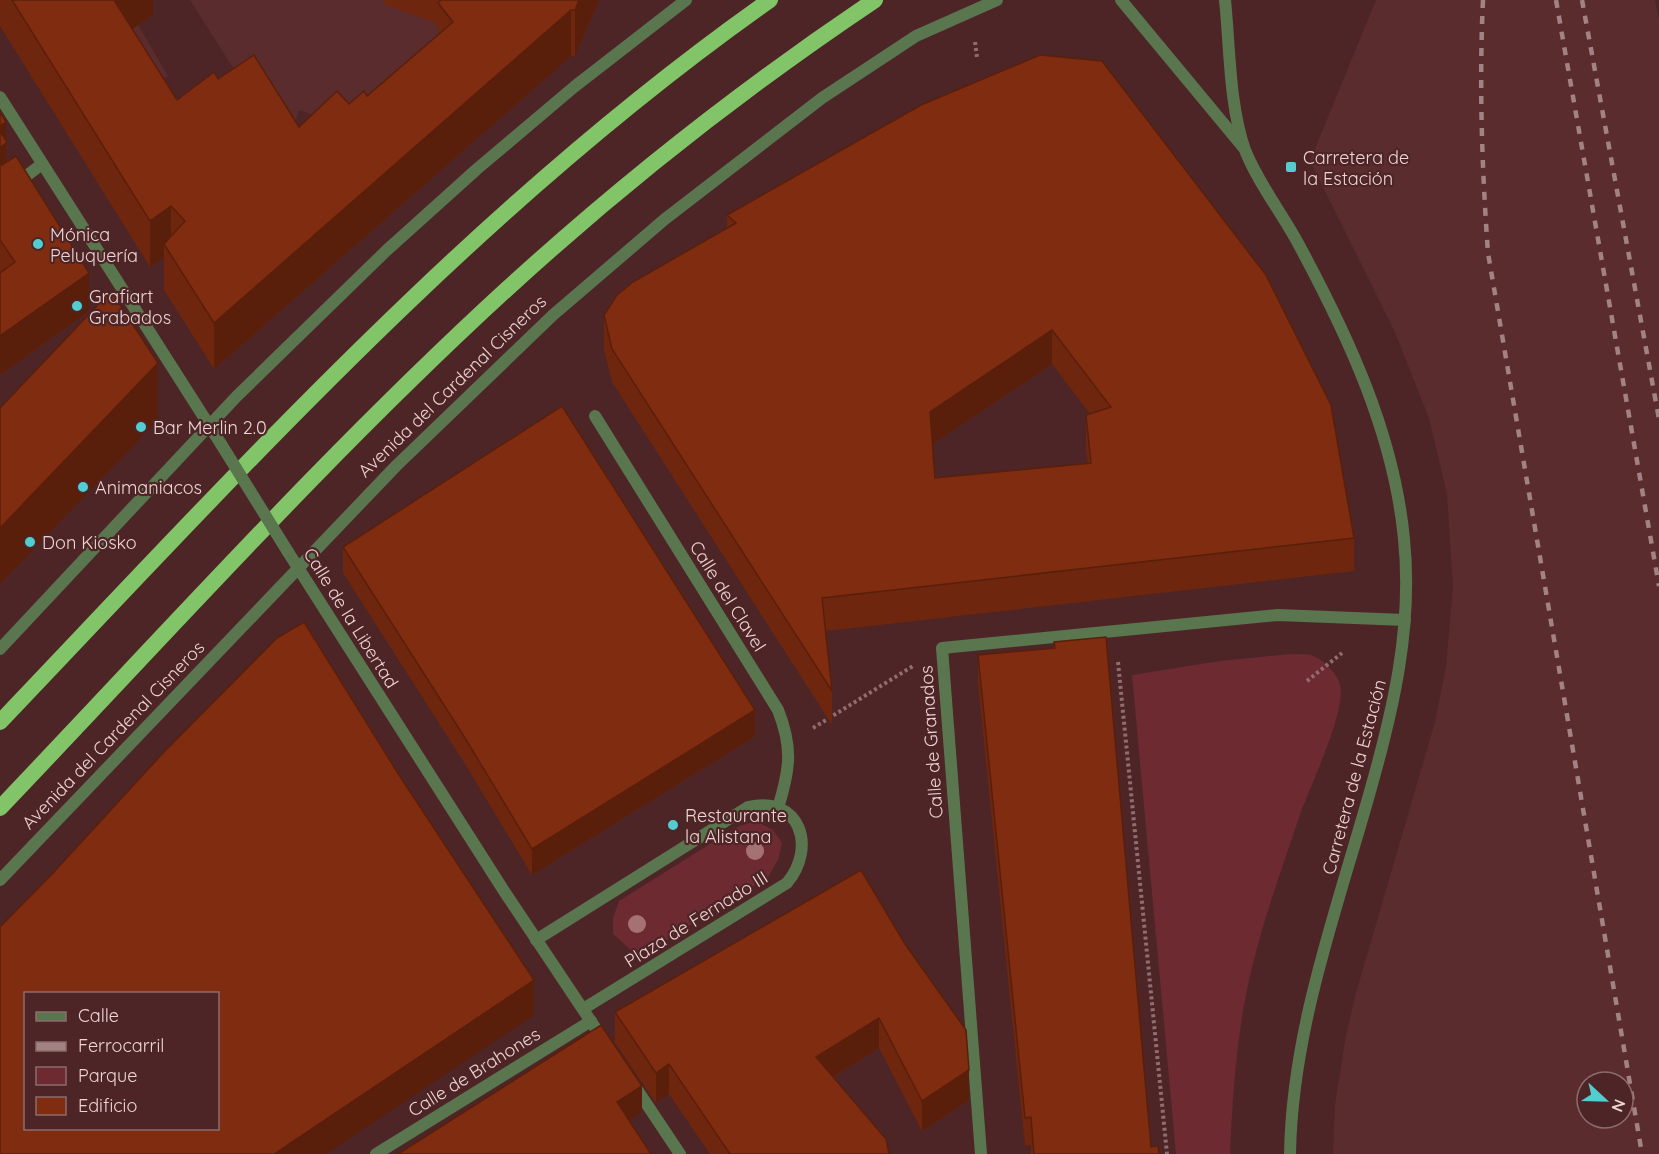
<svg xmlns="http://www.w3.org/2000/svg" width="1659" height="1154" font-family="Quicksand,sans-serif">
<style>
.built{fill:#5b2c2e;fill-rule:evenodd}
.green{fill:#6d2a30}
.lines{fill:none;stroke-linecap:round;stroke-linejoin:round}
.path{stroke:#906d6f;stroke-width:4;stroke-dasharray:3 3;stroke-linecap:butt}
.minor{stroke:#59764e;stroke-width:12}
.trunk{stroke:#82c468;stroke-width:16}
.rail{stroke:#a38283;stroke-width:4.5;stroke-dasharray:8 8;stroke-linecap:butt}
.minor-bridge{stroke:#59764e;stroke-width:12}
.tree{fill:#a57172}
.wall{fill:#6e260e;fill-rule:evenodd}
.shaded-wall{fill:#5a1f0b}
.building{fill:#802c10;stroke:#5a1f0b;stroke-width:1.5;fill-rule:evenodd}
.poi-dot{fill:#52cdd0;stroke:#4d2527;stroke-width:2}
.labels{text-anchor:middle;dominant-baseline:central;stroke-width:4.5;stroke-linejoin:round;paint-order:stroke}
.poi-label{font-size:18px;fill:#eed3d3;stroke:#4d2527;text-anchor:start}
.street-label{font-size:18px;fill:#eed3d3;stroke:#4d2527}
</style>
<rect width="100%" height="100%" fill="#4d2527"/>
<g class="built">
<polygon points="190,0 513,0 349,127 299,110 291,136 249,93"/>
<path d="M1376,0H1655L1659,20V1154H1333L1335,1105L1346,1035L1356,993L1435,722L1446,667L1453,586L1447,494L1429,418L1394,330L1310,161ZM1587,1082H1623V1118H1587Z"/>
<polygon points="138,25 168,76 143,93 112,43"/>
</g>
<g class="green">
<path d="M1291,654C1297,655 1307,653 1313,656C1324,659 1338,675 1340,685C1347,711 1309,788 1300,815C1277,882 1253,948 1242,1017C1235,1063 1232,1108 1230,1154H1176L1132,675L1220,661Z"/>
<polygon points="756,821 773,830 782,843 778,860 768,877 652,949 632,951 613,934 613,918 619,901 737,827"/>
</g>
<g class="lines">
<g class="path">
<polyline points="975,42 977,57"/>
<polyline points="1118,662 1167,1154"/>
<polyline points="1307,681 1342,653"/>
<polyline points="813,728 913,666"/>
</g>
<g class="minor">
<polyline points="1121,0 1243,147"/>
<path d="M1225,0C1230,48 1229,104 1245,150C1258,183 1282,213 1299,245C1348,336 1394,434 1404,539C1413,627 1393,711 1369,795C1336,912 1292,1031 1290,1154"/>
<polyline points="0,97 221,444"/>
<polyline points="0,196 42,164"/>
<path d="M595,416L778,710C793,748 790,769 778,808"/>
<polyline points="288,552 504,891 604,1041"/>
<polyline points="0,649 237,396 387,250 477,169 574,87 686,0"/>
<polyline points="0,880 396,466 553,315 665,219 822,98 916,36 997,0"/>
<path d="M536,940L748,807C800,795 817,847 787,883L583,1009"/>
<polyline points="634,1085 680,1154"/>
<polyline points="376,1154 591,1021"/>
<polyline points="981,1154 942,648 1278,615 1405,620"/>
</g>
<g class="trunk">
<path d="M0,722C243,467 480,204 770,0"/>
<path d="M0,808C167,633 329,452 507,289C623,183 745,87 875,0"/>
</g>
<g class="rail">
<path d="M1483,0C1479,85 1482,169 1488,253L1642,1154"/>
<polyline points="1556,0 1659,586"/>
<polyline points="1582,0 1659,419"/>
</g>
<polyline class="minor-bridge" points="221,444 288,552"/>
</g>
<g class="tree">
<circle cx="755" cy="851" r="9"/>
<circle cx="637" cy="924" r="9"/>
</g>
<g class="wall">
<polygon points="0,0 153,0 153,15 132,29 177,100 218,79 299,127 367,96 438,35 438,24 384,4 384,0 599,0 575,56 571,56 547,77 214,369 164,290 164,257 150,267 0,26"/>
<path d="M921,105L1354,538V571L826,631L832,691V725L612,382L604,349V315L727,228V215ZM1052,364L1090,414L1086,415V449L1088,464L935,478L932,444Z"/>
<polygon points="0,112 6,141 7,162 89,311 0,375"/>
<polygon points="343,547 755,736 532,875 465,764 343,573"/>
<polygon points="1054,642 1151,1147 1159,1154 1031,1154 1031,1145 1025,1146 978,683 978,655 1054,648"/>
<polygon points="861,870 969,1100 922,1131 879,1048 833,1077 889,1154 710,1154 669,1094 656,1103 615,1043 615,1012"/>
</g>
<g class="shaded-wall">
<polygon points="112,0 153,0 153,15 112,43"/>
<polygon points="579,0 599,0 575,56 575,10"/>
<polygon points="571,10 571,56 214,369 214,323"/>
<polygon points="6,122 7,180 0,186 0,126"/>
<polygon points="171,206 171,252 164,244 164,257 150,267 150,221"/>
<polygon points="89,273 89,311 0,375 0,336"/>
<polygon points="1052,330 1052,364 930,446 930,412"/>
<polygon points="158,363 158,420 0,584 0,528"/>
<polygon points="755,710 755,736 532,875 532,849"/>
<polygon points="534,980 534,1015 326,1154 274,1154"/>
<polygon points="879,1018 879,1048 816,1087 816,1057"/>
<polygon points="669,1064 669,1094 656,1103 656,1073"/>
<polygon points="969,1070 969,1100 922,1131 922,1101"/>
<polygon points="642,1086 642,1112 617,1129 617,1102"/>
</g>
<g class="building">
<polygon points="12,0 114,0 177,100 214,72 218,79 254,55 299,127 337,91 349,104 364,91 367,96 453,22 438,3 441,0 579,0 575,10 571,10 547,31 214,323 164,244 185,221 171,206 150,221"/>
<path d="M1040,55L1102,61L1266,275L1331,405L1354,538L822,598L832,691L612,349L604,315L617,295L633,282L736,223L727,215L921,105ZM1052,330L1111,407L1086,415L1091,463L935,478L930,412Z"/>
<polygon points="0,112 6,122 0,126"/>
<polygon points="0,131 7,142 0,148"/>
<polygon points="16,156 89,273 0,336 0,273 15,262 0,240 0,165 2,165"/>
<polygon points="111,291 158,363 0,528 0,408"/>
<polygon points="562,406 755,710 532,849 465,738 343,547"/>
<path d="M304,622L399,775L534,980L274,1154H0V927L53,873L163,753L277,638ZM26,993H218V1128H26Z"/>
<polygon points="1106,637 1151,1147 1158,1146 1159,1154 1034,1154 1031,1117 1025,1118 978,655 1055,648 1054,642"/>
<polygon points="861,870 905,944 966,1030 969,1070 922,1101 879,1018 816,1057 886,1139 889,1154 730,1154 669,1064 656,1073 615,1012"/>
<polygon points="601,1025 642,1086 617,1102 651,1154 398,1154"/>
</g>
<g class="poi-dot">
<rect x="1285" y="161" width="12" height="12" rx="3"/>
<circle cx="38" cy="244" r="6"/>
<circle cx="77" cy="306" r="6"/>
<circle cx="141" cy="427" r="6"/>
<circle cx="83" cy="487" r="6"/>
<circle cx="30" cy="542" r="6"/>
<circle cx="673" cy="825" r="6"/>
</g>
<g class="labels">
<g class="poi-label">
<text x="1303" y="157">Carretera de<tspan x="1303" dy="21">la Estación</tspan></text>
<text x="50" y="234">Mónica<tspan x="50" dy="21">Peluquería</tspan></text>
<text x="89" y="296">Grafiart<tspan x="89" dy="21">Grabados</tspan></text>
<text x="153" y="427">Bar Merlin 2.0</text>
<text x="95" y="487">Animaniacos</text>
<text x="42" y="542">Don Kiosko</text>
<text x="685" y="815">Restaurante<tspan x="685" dy="21">la Alistana</tspan></text>
</g>
<g class="street-label">
<text transform="translate(452 386) rotate(-44)">Avenida del Cardenal Cisneros</text>
<text transform="translate(728 596) rotate(58)">Calle del Clavel</text>
<text transform="translate(351 618) rotate(58)">Calle de la Libertad</text>
<text transform="translate(113 735) rotate(-46)">Avenida del Cardenal Cisneros</text>
<text transform="translate(931 742) rotate(-94)">Calle de Granados</text>
<text transform="translate(1354 777) rotate(-75)">Carretera de la Estación</text>
<text transform="translate(696 919) rotate(-32)">Plaza de Fernado III</text>
<text transform="translate(474 1072) rotate(-32)">Calle de Brahones</text>
</g>
</g>
<rect x="24" y="992" width="195" height="138" fill="#4d2527" stroke="#8d6b6c" stroke-width="1.5"/>
<rect x="36" y="1012" width="30" height="9" fill="#59764e" stroke="#8d6b6c" stroke-width="1.5"/>
<text x="78" y="1022" font-size="18" fill="#eed3d3">Calle</text>
<rect x="36" y="1042" width="30" height="9" fill="#a38283" stroke="#8d6b6c" stroke-width="1.5"/>
<text x="78" y="1052" font-size="18" fill="#eed3d3">Ferrocarril</text>
<rect x="36" y="1067" width="30" height="18" fill="#6d2a30" stroke="#8d6b6c" stroke-width="1.5"/>
<text x="78" y="1082" font-size="18" fill="#eed3d3">Parque</text>
<rect x="36" y="1097" width="30" height="18" fill="#802c10" stroke="#8d6b6c" stroke-width="1.5"/>
<text x="78" y="1112" font-size="18" fill="#eed3d3">Edificio</text>
<g transform="translate(1605 1100) rotate(112)"><circle r="28" fill="#4d2527" stroke="#8d6b6c" stroke-width="1.5"/>
<path d="M0-4.5L10 22L0 15L-10 22Z" fill="#52cdd0"/>
<text y="-9" font-size="16" font-weight="bold" text-anchor="middle" fill="#eed3d3">N</text>
</g>
</svg>
